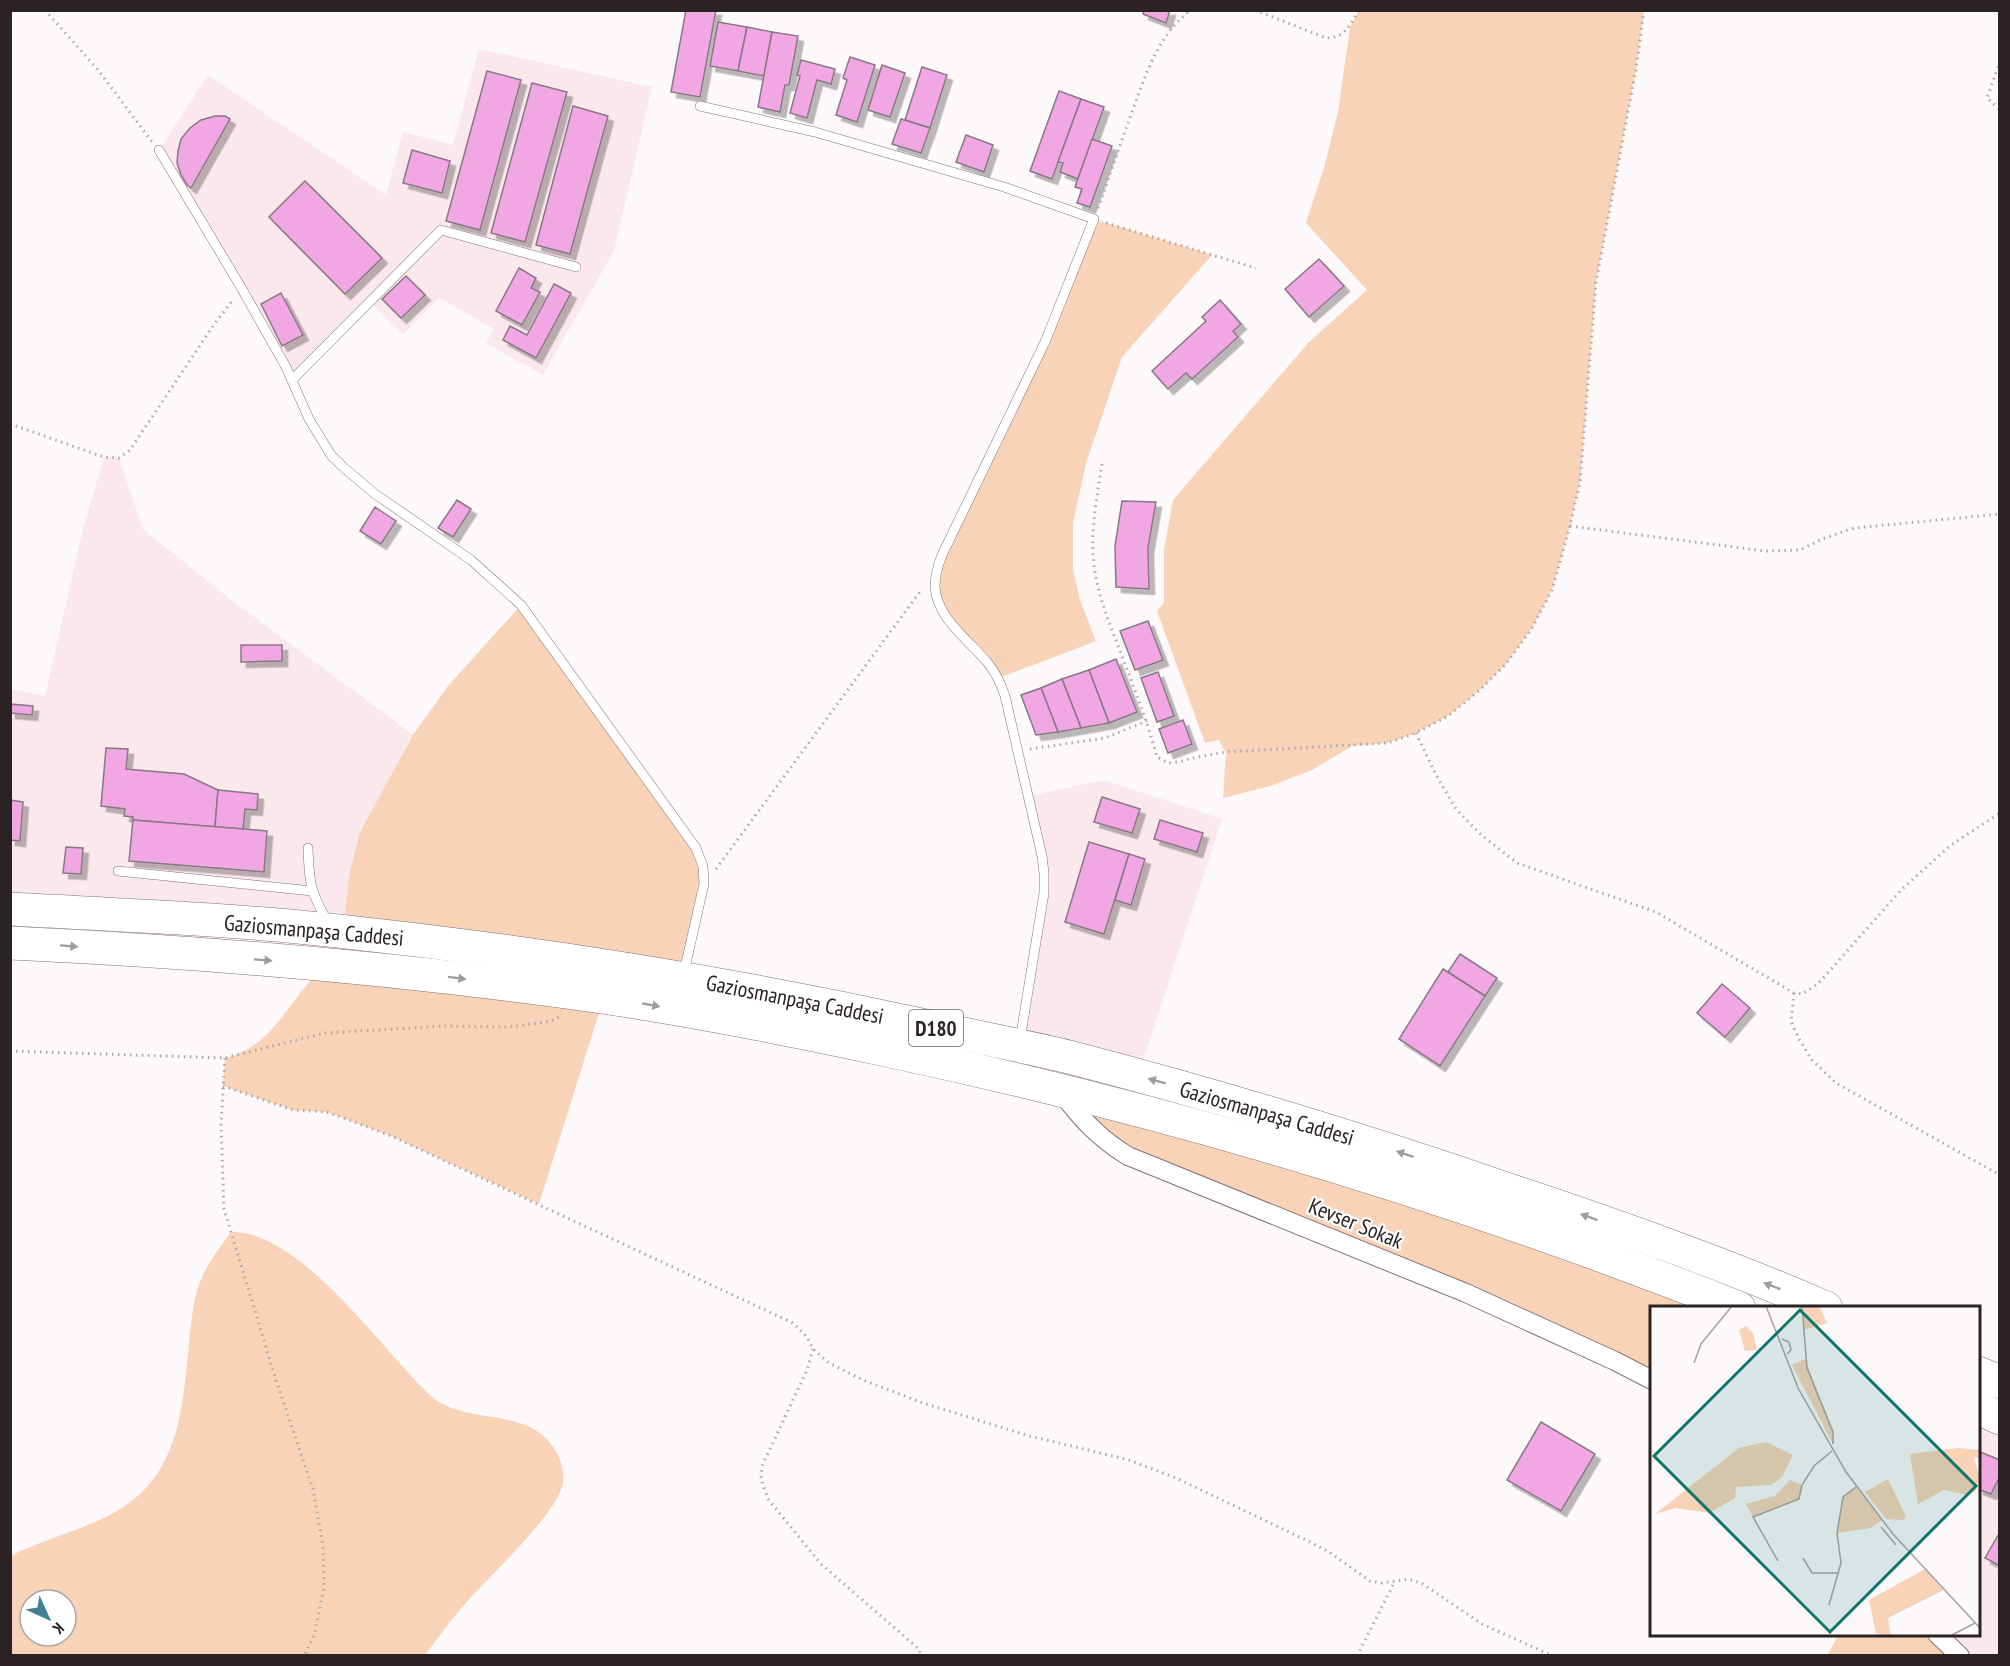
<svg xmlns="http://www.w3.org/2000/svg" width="2010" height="1666" font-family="'PT Sans Narrow',sans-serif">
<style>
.built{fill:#fbe8ec}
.green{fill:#f8d3b7;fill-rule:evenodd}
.building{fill:#f0a7e4;stroke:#877884;stroke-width:1.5;filter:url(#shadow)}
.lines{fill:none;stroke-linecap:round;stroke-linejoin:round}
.lane-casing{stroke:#867277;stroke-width:10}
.street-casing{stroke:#867277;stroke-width:20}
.highway-casing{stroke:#867277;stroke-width:34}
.path{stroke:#aea8a9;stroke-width:3;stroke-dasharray:1.5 4.5;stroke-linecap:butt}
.lane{stroke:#fff;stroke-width:9}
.street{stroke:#fff;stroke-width:18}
.highway{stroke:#fff;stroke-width:33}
.oneway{fill:#9f9c9c}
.labels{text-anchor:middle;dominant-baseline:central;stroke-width:4.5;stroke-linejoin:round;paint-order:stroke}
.shield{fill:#fff;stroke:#6a6465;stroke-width:1.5}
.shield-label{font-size:21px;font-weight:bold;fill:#2a2223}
.street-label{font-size:22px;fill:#2a2223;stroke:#fff}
.inset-road{fill:none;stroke:#a9a2a3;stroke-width:1.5}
.view{fill:#0f766e;fill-opacity:0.15;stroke:#0f766e;stroke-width:3}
.inset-edge{fill:none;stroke:#2a2223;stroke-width:3}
</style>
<defs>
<filter id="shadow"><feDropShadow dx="5.5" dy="5.5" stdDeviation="0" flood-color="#0004"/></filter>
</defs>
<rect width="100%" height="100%" fill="#fdf8f9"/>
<g class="built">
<polygon points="479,49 652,87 614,251 543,375 486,343 494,329 439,298 403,334 370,302 292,380 159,150 208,75 386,195 403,132 453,145"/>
<polygon points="104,457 119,458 143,529 230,599 413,735 360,832 349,876 343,931 11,909 10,689 45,696 82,533"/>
<polygon points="1104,780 1222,819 1138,1076 1019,1046 1044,893 1028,796"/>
<polygon points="1979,1408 1999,1418 1999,1655 1960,1655 1937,1635 1978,1634"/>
</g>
<g class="green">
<polygon points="1359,11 1644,11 1636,69 1596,282 1580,482 1570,526 1552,590 1532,628 1506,664 1480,690 1448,716 1416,733 1387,743 1352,746 1312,770 1270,786 1223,798 1226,753 1219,740 1205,743 1157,611 1164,603 1164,550 1173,500 1309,342 1367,290 1306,223 1324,168 1338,112 1350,27"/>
<polygon points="1094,219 1212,255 1122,357 1086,463 1073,523 1073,569 1080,600 1096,641 999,678 937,600 937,568 1045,342"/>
<polygon points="521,605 703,866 682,978 343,931 349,876 360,832 413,735 448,686"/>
<path d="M330,964L604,997L539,1204L389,1135L327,1112L293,1110L223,1086L225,1058C267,1047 280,1017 306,986C312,977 322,971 330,964Z"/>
<polygon points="1071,1106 1231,1134 1739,1307 1652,1308 1651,1380 1128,1156"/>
<path d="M231,1232C301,1230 383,1352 431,1396C466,1426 527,1406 554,1448C561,1459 564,1469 563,1482C560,1512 486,1579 464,1605C450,1621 437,1639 425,1655H11V1556C19,1551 30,1547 40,1543C74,1530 114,1519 141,1493C191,1446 183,1365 194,1304C198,1276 215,1254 231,1232ZM30,1600H66V1636H30Z"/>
<polygon points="1839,1634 1937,1635 1960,1656 1827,1656"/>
</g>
<g class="building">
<polygon points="686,10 716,10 700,97 671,92"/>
<polygon points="1144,10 1170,10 1166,23 1143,14"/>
<polygon points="718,22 747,27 738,71 710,66"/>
<polygon points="747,27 772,32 764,76 738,71"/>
<polygon points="772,32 798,36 789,85 785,85 780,112 758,107"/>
<polygon points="850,57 875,65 857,122 836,115 847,80 843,78"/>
<polygon points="801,60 835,69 831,84 817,80 807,118 790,113 800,76 797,75"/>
<polygon points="882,65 905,73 890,117 868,110"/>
<polygon points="922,67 947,75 930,128 905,120"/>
<polygon points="487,71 521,80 480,230 446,221"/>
<polygon points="532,83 567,92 525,242 491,233"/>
<polygon points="1059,91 1081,99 1052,179 1030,171"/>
<polygon points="1081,99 1104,107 1078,179 1060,172 1063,163 1058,162"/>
<polygon points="573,106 608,116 570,254 536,245"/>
<polygon points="215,116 225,116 230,119 191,188 187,185 181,175 177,163 178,151 181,139 190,128 201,120"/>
<polygon points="901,119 930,128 921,153 892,144"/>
<polygon points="966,135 993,145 984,172 956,162"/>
<polygon points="1092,139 1112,146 1090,207 1077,203 1082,189 1075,187"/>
<polygon points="412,150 450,161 442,193 403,183"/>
<polygon points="305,181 382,258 345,294 269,217"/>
<polygon points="1319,259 1344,286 1309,317 1285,289"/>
<polygon points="519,268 536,278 531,288 540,292 522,325 496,311"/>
<polygon points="406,276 425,295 401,318 382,299"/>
<polygon points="554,284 571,293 536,358 503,340 510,326 527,335"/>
<polygon points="281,293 303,335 282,346 261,304"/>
<polygon points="1220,300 1241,324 1233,331 1238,337 1192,379 1186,373 1168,389 1152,371 1206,321 1202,317"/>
<polygon points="457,500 471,509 453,537 438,528"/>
<polygon points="1122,501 1156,502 1148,548 1149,589 1116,587 1115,546"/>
<polygon points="375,507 396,521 381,544 360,531"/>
<polygon points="1148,621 1163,660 1135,670 1120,631"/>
<polygon points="241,645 282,645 282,661 241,662"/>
<polygon points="1116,659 1137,712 1109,723 1089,670"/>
<polygon points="1089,670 1109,723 1081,728 1062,679"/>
<polygon points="1158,672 1174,716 1157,722 1141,678"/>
<polygon points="1062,679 1081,728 1058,732 1041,688"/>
<polygon points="1041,688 1058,732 1036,735 1021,695"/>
<polygon points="10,704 33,706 32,715 10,713"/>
<polygon points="1183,720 1192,744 1168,753 1159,729"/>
<polygon points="106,748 128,749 126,769 184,774 218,790 215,827 133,820 133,817 124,816 125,809 101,806"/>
<polygon points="218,790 258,794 257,810 245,809 243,829 215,827"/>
<polygon points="1102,797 1140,809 1132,833 1094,822"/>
<polygon points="10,800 23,802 20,841 10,840"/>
<polygon points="133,820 267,831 264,872 129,861"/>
<polygon points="1160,820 1203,833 1197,852 1154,839"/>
<polygon points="1089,842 1129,854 1104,934 1065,922"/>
<polygon points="66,847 83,848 81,874 63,873"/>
<polygon points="1129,854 1145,859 1131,905 1115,900"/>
<polygon points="1460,954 1497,978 1485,996 1448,972"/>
<polygon points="1443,969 1485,996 1440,1066 1399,1039"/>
<polygon points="1722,984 1750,1008 1725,1037 1697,1013"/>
<polygon points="1541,1422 1595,1454 1561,1511 1507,1480"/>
<polygon points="1978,1451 2000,1460 2000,1476 1991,1494 1978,1489"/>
<polygon points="2000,1532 2000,1566 1985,1558"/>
</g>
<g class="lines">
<defs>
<g id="lane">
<path d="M700,106L815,132L1004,187L1094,219L1045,342L942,555C938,565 935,576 935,587C937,619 969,640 988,663C996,673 1001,684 1005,696L1042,856L1044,873V893L1020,1040"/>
<polyline points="159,150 242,289 286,367 309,419 331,455 343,467 375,494 471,560 521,605 696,848 703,866 704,884 684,972"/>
<polyline points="292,380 441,230 576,267"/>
<path d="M308,848C309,880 310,893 328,922"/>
<polyline points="118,871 312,891"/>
</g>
<g id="street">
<path d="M1062,1093C1081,1119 1100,1139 1128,1156L1466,1293L1615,1361L1652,1380"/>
<polyline points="1937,1634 1960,1656"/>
</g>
<g id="highway">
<path d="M10,909C120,915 230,919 338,931C535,952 729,983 922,1025C971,1036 1020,1045 1069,1057C1220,1096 1370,1142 1518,1193C1622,1228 1725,1264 1826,1308"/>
<path d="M10,943C203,952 397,968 588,995C688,1009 788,1029 886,1050C1177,1112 1462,1198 1739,1308"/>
<polyline points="1978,1373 2000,1382"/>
<polyline points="1978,1408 2000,1418"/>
</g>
</defs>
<use href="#lane" class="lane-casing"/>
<use href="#street" class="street-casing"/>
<use href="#highway" class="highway-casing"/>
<g class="path">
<polyline points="45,10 99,71 152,142"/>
<path d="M1255,10L1326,38C1345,38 1350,25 1359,10"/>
<polyline points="2000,61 1987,98 2000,110"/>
<path d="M1098,208C1108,181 1117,153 1127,126C1142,86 1155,36 1191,10"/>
<polyline points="1106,223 1256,268"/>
<polyline points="10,424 104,457 119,458 130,450 215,323 233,300"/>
<path d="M1102,464C1097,497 1090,531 1094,565C1098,599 1112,629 1124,661C1136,693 1148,724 1157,757L1168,763L1178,762L1197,757L1226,752L1387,743L1416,733L1448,716L1480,690L1506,664L1532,628L1552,590L1570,526L1580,482L1596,282L1636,69L1644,10"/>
<polyline points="1570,526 1765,551 1800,550 1822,539 1854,528 2000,514"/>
<polyline points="1416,733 1436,775 1456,809 1479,833 1517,863 1656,912 1794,993 1802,994 1818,984 1901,890 1951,845 2000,813"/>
<polyline points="1030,749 1105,738 1147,721"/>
<polyline points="716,869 922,589"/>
<polyline points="1794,993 1791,1021 1799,1039 1812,1060 1836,1083 2000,1175"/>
<polyline points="10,1051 225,1058 325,1033 446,1026 509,1027 552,1021 559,1017"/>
<polyline points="225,1058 221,1124 224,1209 276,1380 313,1489 323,1546 324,1588 314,1636 304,1656"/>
<polyline points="223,1086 293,1110 327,1112 389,1135 793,1323 807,1337 813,1349 829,1363 863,1380 923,1403 1026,1435 1129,1460 1176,1478 1308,1541 1329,1552 1370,1581 1382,1583 1409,1579 1423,1584 1482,1624 1553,1656"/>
<polyline points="813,1349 807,1370 762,1466 761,1479 768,1499 821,1564 905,1637 919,1649 921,1656"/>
<polyline points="1357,1656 1395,1581"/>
</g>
<use href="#lane" class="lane"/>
<use href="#street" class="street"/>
<use href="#highway" class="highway"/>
</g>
<defs><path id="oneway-solid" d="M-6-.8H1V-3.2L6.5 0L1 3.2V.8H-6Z" transform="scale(1.5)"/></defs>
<g class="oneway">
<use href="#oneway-solid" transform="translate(69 946) rotate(4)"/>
<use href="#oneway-solid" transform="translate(263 960) rotate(4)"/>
<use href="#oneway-solid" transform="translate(457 978) rotate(7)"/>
<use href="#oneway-solid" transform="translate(651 1005) rotate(10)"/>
<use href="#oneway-solid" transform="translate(1157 1081) rotate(-165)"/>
<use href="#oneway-solid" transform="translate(1405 1154) rotate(-162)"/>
<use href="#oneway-solid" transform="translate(1589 1217) rotate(-160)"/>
<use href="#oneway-solid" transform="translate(1772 1286) rotate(-159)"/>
</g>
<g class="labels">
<rect class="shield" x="909" y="1010" width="54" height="36" rx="4.5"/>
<g class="shield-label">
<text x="936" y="1028">D180</text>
</g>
<g class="street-label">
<text transform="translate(314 930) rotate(5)">Gaziosmanpaşa Caddesi</text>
<text transform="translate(795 999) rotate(11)">Gaziosmanpaşa Caddesi</text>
<text transform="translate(1267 1113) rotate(16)">Gaziosmanpaşa Caddesi</text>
<text transform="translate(1356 1223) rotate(22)">Kevser Sokak</text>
</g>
</g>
<g transform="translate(1650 1306)">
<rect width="330" height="330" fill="#fdf8f9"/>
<path d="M152,0H169L177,17L154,24ZM96,20L103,27L107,44L95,45L89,24ZM155,53L183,126V138L142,59ZM116,136L143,149L132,171L121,179L86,181L85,192L59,207L26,202L5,208L89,142ZM308,142L330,144V152H324L330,172L326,185L318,189L294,184L268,198L260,148ZM238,173L256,211L253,214L236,213L215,186ZM140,174L152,179L149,193L103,211L96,198L125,190ZM206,181L232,214L221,222L187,227L193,191ZM275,263L294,284L238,312L241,330L226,327L219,294Z" fill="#f8d3b7"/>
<path class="inset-road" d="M116,0L148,82L196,166L243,228L330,322M152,0L157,62L183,126V138M132,33L139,36L141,44L137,48M44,57L51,38L82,0M231,221L246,239M153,252L162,267H188M128,255L103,211L149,193L152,179L164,160L182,145M179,299L191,257L187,227L193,191L206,181M300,330L325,317"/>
<path class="view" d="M150,4L326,180L180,326L4,150Z"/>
<rect width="330" height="330" class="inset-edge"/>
</g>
<rect width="2010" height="1666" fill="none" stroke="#2a2223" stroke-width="24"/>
<g transform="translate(48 1618) rotate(135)"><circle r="28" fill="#ffffff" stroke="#aaa7a7" stroke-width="1.5"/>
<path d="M0-4.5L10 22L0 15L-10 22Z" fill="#3f8192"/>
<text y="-9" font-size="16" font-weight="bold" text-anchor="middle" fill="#2a2223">K</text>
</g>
</svg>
